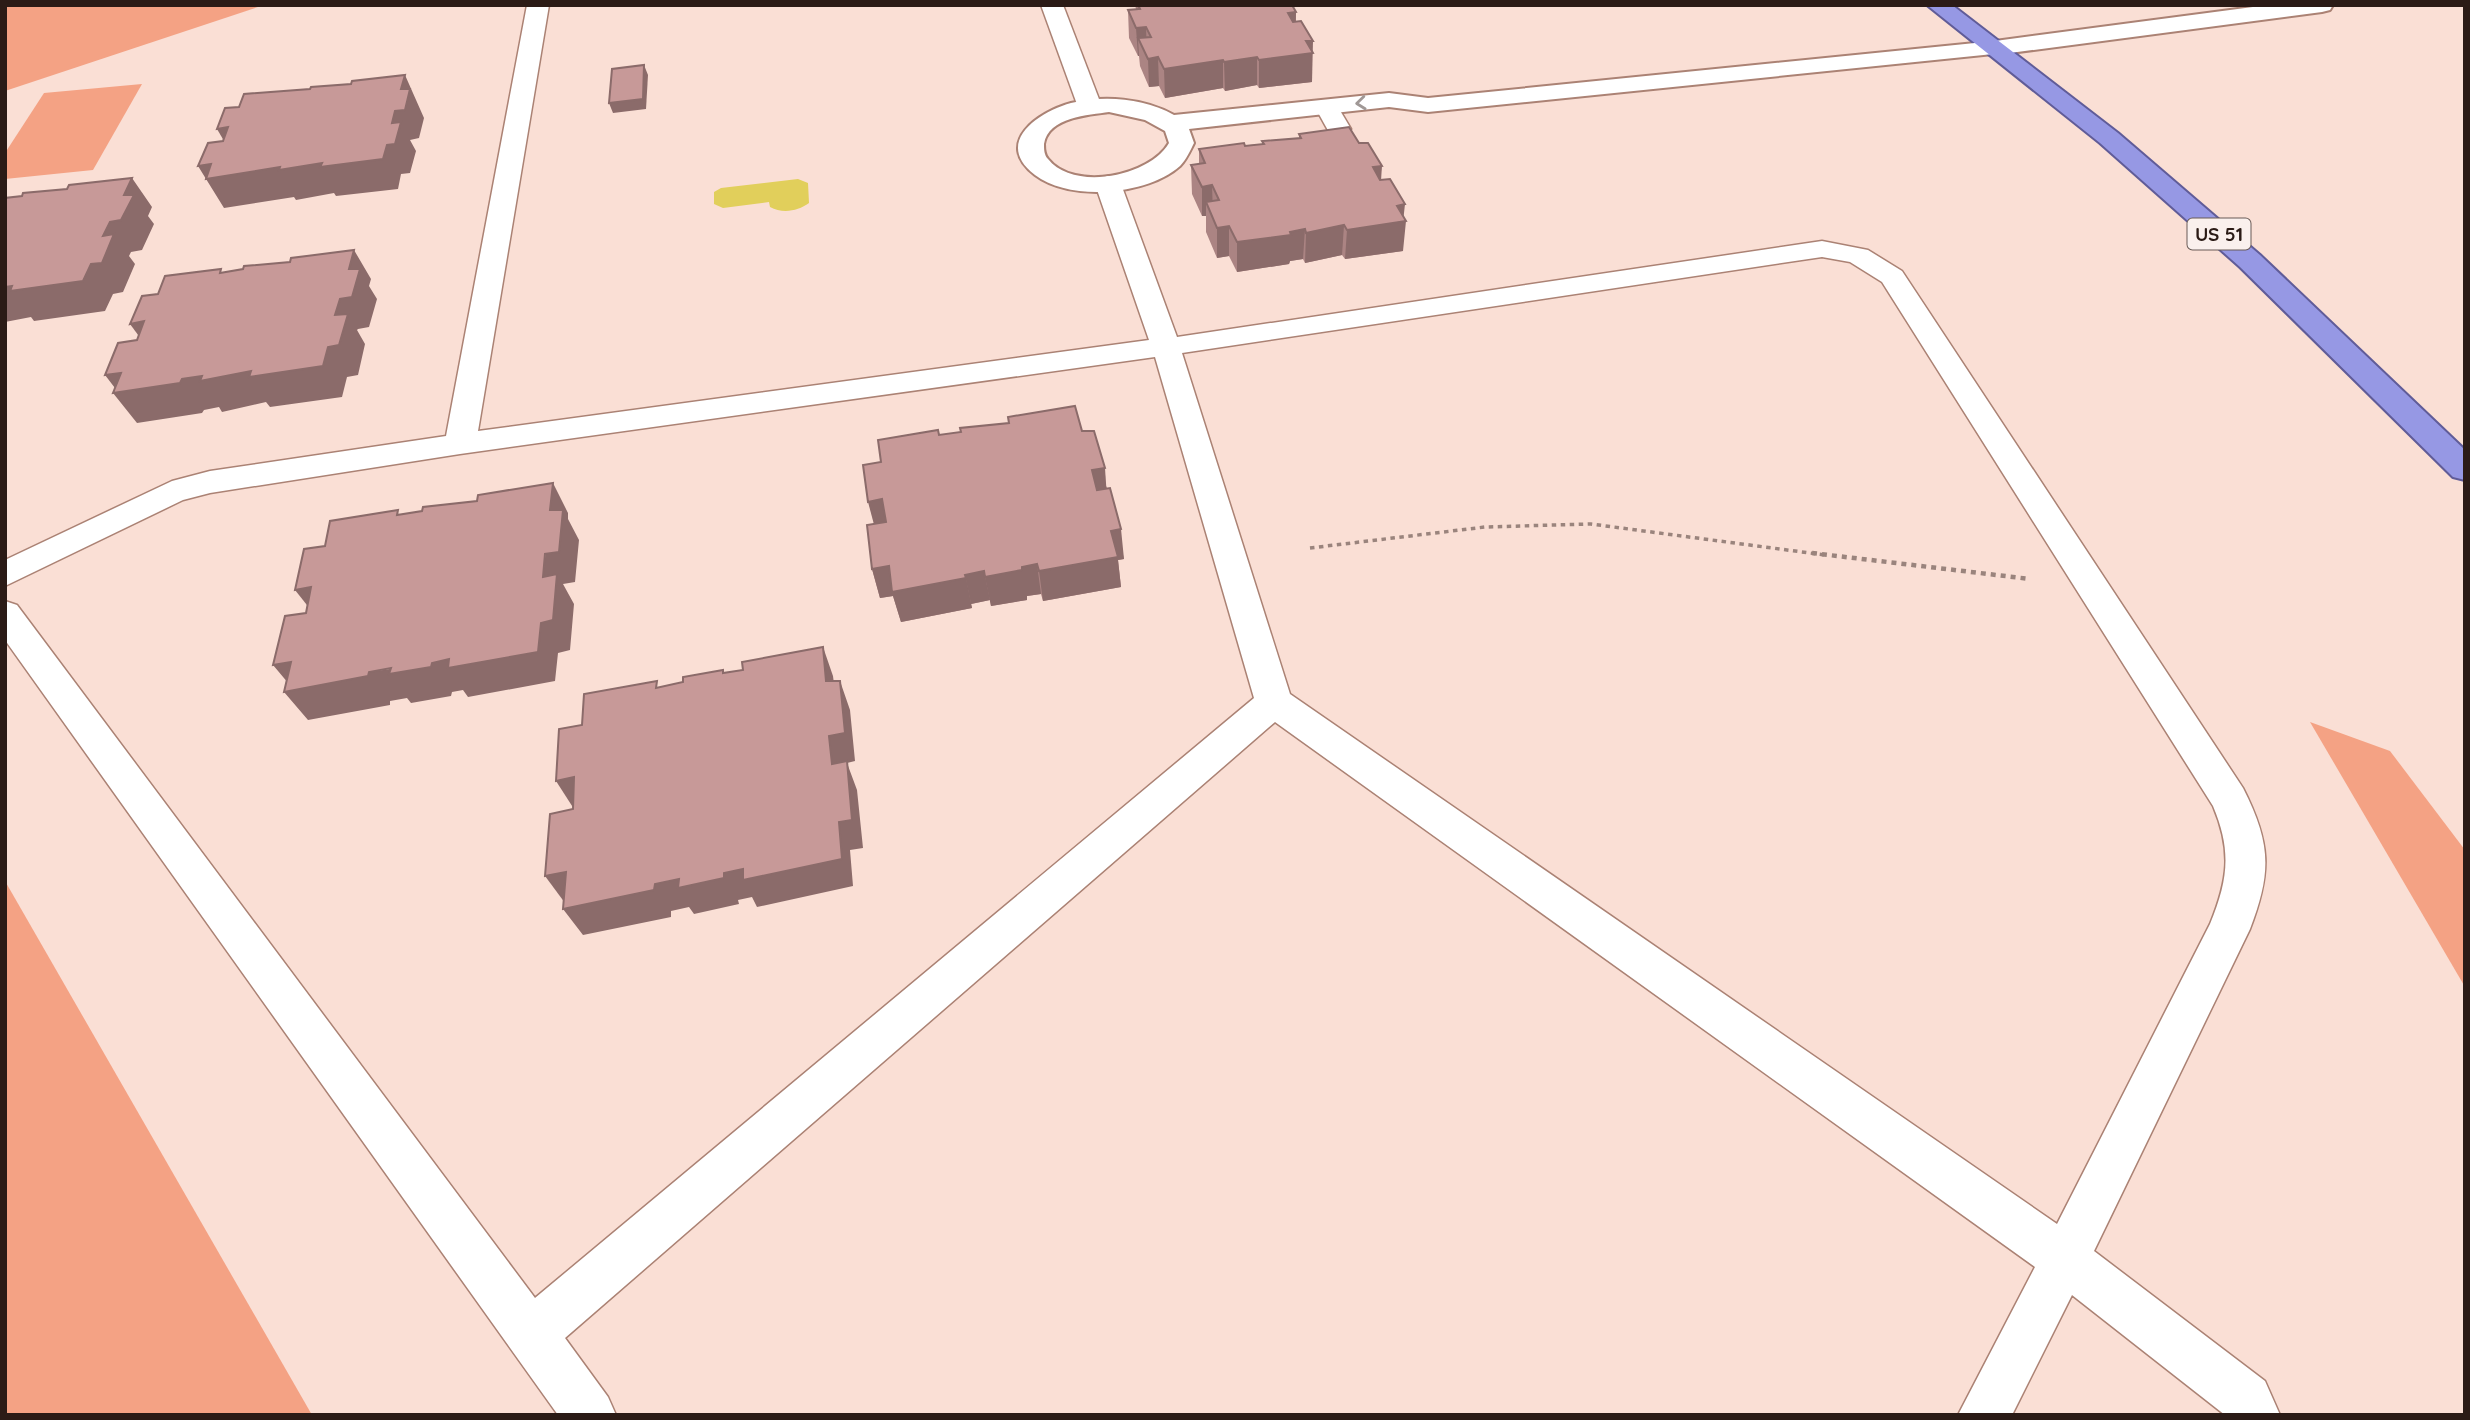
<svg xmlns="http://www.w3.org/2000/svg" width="2470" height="1420" font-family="Quicksand,sans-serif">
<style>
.green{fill:#f4a284}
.water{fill:#e1cf5b}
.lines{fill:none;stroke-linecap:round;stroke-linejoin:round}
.service-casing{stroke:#ab8274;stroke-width:3}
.minor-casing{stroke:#ab8274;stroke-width:4}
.tertiary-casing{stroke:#ab8274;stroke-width:4}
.trunk-casing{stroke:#605c98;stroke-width:4}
.path-far1{stroke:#9a847d;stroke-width:3.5;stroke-dasharray:4.5 4.5;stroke-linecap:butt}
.path{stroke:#9a847d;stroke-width:4.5;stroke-dasharray:5 5;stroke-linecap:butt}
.service{fill:#fff;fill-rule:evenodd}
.minor{fill:#fff;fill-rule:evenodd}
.tertiary{fill:#fff;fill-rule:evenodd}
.trunk{fill:#9698e4;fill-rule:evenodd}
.wall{fill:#ab8483}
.shaded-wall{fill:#8b6b6a}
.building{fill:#c79998;stroke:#8b6b6a;stroke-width:2}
.oneway{stroke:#a09896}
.labels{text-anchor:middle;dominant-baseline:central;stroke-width:6;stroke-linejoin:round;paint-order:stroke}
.shield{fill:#faf0ed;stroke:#695b56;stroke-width:2}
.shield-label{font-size:19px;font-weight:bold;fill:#2b1b16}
</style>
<rect width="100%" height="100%" fill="#fadfd5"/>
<g class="green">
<polygon points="5,5 264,5 5,91"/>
<polygon points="142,84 93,170 5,179 5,153 44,93"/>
<polygon points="2310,722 2390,751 2465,850 2465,987"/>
<polygon points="5,881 312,1415 5,1415"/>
</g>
<path class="water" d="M798,179L808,183L809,203C798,211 783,214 770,207L769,202L723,208L714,204V192L721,188Z"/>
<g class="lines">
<defs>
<g id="service">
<path d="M527,5H549L478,431L1149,340L1095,184L1099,179L1108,176L1117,179L1121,184L1177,337L1822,241L1868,250L1902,271L2243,788C2271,843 2272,872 2250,929L2094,1251L2265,1381L2280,1415H2225L2072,1295L2012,1415H1958L2035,1267L1275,722L565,1338L608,1397L616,1415H558L5,640V601L17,605L535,1298L1254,698L1155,357L460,454L210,493L183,500L5,586V560L172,481L210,471L446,436ZM1822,257L1850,262L1882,282L2213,806C2232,851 2228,880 2210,924L2057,1224L1290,694L1182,353Z"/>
<polygon points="1041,5 1063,5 1102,107 1098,112 1082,112 1078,107"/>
<polygon points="1327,100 1335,102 1351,129 1348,134 1339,136 1330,134 1315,107 1319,102"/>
</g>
<path id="minor" d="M1995,41L2003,43L2007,48L2003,53L1428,112L1389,107L1189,129L1194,143C1190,151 1186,160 1180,166C1148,195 1070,202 1035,175C993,143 1038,112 1071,103C1104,95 1144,98 1174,115L1389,93L1428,98ZM1109,112L1145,120L1165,131L1169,143C1150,176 1074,192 1048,159C1044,155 1044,149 1044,144C1048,117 1089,115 1109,112Z"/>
<polygon id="tertiary" points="2268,5 2333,5 2330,10 2322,12 1995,55 1987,53 1983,48 1987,43 1995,41"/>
<polygon id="trunk" points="1927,5 1952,5 2118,133 2260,255 2465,450 2465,480 2453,477 2240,267 2100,143"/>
</defs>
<use href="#service" class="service-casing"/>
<use href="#minor" class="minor-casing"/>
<use href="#tertiary" class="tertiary-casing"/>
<use href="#trunk" class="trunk-casing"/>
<polyline class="path-far1" points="1310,548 1485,527 1591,524 1825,555"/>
<polyline class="path" points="1812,553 2030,579"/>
<use href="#service" class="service"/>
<use href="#minor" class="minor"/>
<use href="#tertiary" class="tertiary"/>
<use href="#trunk" class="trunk"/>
</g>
<g class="wall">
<polygon points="1135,5 1292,5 1296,12 1296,21 1312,52 1312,82 1259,88 1257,85 1225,91 1223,88 1165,98 1159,86 1149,87 1140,66 1139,56 1138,56 1129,38 1128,10 1136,9"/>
<polygon points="1299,134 1381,180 1403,217 1403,251 1345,259 1342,255 1305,263 1303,259 1290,261 1289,264 1237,272 1229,256 1217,258 1206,232 1206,216 1202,216 1192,194 1191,165 1199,164 1199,149 1262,144 1262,141 1299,138"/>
<polygon points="1082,431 1107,488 1124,559 1118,560 1121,587 1043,601 1041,594 1027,596 1027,600 991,606 990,600 971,604 972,608 901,622 893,596 880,598 872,569 874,524 881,462"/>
</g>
<g class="shaded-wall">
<polygon points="1296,12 1295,40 1288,13"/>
<polygon points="1146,27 1147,55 1138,38 1139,56 1138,56 1136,28"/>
<polygon points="1306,41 1313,41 1312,82 1259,88 1259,60"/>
<polygon points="1158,57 1159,86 1149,87 1148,59"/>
<polygon points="1257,57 1257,85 1225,91 1224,62"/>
<polygon points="1223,60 1223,88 1165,98 1164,69"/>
<polygon points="644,65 648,75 646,109 613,113 609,103"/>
<polygon points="405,75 424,118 419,138 410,140 416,151 410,173 401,174 398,189 336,196 334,193 296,200 294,197 224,208 198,166 211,164 392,123"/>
<polygon points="228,127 234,158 217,129"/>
<polygon points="1382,166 1380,195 1373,167"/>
<polygon points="132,178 152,207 148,216 154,224 142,250 131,252 129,256 135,264 123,292 113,294 105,311 34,321 31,317 5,322 5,287 91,264 103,236"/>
<polygon points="1212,185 1213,215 1206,202 1206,216 1202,216 1202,187"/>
<polygon points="1405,204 1403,222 1406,221 1403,251 1345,259 1347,230 1397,206"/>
<polygon points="1344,225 1342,255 1305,263 1306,233"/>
<polygon points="1229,226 1229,256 1217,258 1217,228"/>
<polygon points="1305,229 1303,259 1290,261 1289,264 1237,272 1237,242"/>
<polygon points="354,250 371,279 369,286 377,299 369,327 358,329 357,330 365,344 358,375 347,377 342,397 270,407 266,402 222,412 219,407 204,410 202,413 137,423 113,393 118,392 105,375 121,373 182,379 335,315"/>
<polygon points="144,321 152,354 130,324"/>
<polygon points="1105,468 1107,498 1095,500 1092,470"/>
<polygon points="553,483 568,513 568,519 579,540 575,582 563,584 574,604 570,650 558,653 555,681 468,697 463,690 452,692 451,696 411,703 407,698 390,701 390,705 308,720 284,692 294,690 273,665 291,662 369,672 432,663 543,577"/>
<polygon points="882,499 890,529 876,532 868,502"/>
<polygon points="1121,529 1124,559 1118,560 1121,587 1043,601 1039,571 1111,531"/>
<polygon points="1037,564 1041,594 1027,596 1027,600 991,606 985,577 1022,567"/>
<polygon points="889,566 966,578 972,608 901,622 893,596 880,598 872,569"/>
<polygon points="984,571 990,600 971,604 965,575"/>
<polygon points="311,587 318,619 295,590"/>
<polygon points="823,647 833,676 837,710 826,681"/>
<polygon points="840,681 850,710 855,761 847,763 857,790 863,848 850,850 853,886 757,907 752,897 738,900 739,904 694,914 689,907 671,911 671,917 583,935 563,909 655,884 679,879 724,873 829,736"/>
<polygon points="574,777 574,809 556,781"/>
<polygon points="566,872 565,903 545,876"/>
</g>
<g class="building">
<polygon points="1138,5 1292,5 1296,12 1288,13 1293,22 1301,21 1313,41 1306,41 1313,53 1259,60 1257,57 1224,62 1223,60 1164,69 1158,57 1148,59 1138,38 1151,37 1146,27 1136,28 1128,10 1140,9"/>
<polygon points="644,65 643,99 609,103 612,69"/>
<polygon points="405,75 401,89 410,89 405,110 395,111 392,123 401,122 395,144 387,145 383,159 320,167 322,163 279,170 280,167 206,179 211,164 198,166 208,143 223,141 228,127 217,129 225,108 239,107 244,94 310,89 311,87 351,84 352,81"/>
<polygon points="1349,127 1359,143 1368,143 1382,166 1373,167 1380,180 1390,179 1405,204 1397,206 1406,221 1347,230 1344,225 1306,233 1305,229 1290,232 1291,235 1237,242 1229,226 1217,228 1206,202 1219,200 1212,185 1202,187 1191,165 1205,163 1199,149 1244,143 1245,146 1264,144 1262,141 1301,138 1299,134"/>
<polygon points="132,178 124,195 134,195 121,220 110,222 103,236 114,234 102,263 91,264 83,281 10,291 12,286 5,287 5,198 22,196 23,193 67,189 69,185"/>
<polygon points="354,250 349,269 360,269 352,297 340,299 335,315 348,314 339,345 328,347 323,366 249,377 251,371 200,381 202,376 182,379 180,383 113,393 121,373 105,375 118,343 137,340 144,321 130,324 142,296 158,294 165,276 221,269 220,273 243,269 244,266 290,262 291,258"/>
<polygon points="1075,406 1082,431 1094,431 1105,468 1092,470 1097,490 1110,488 1121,529 1111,531 1118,557 1039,571 1037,564 1022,567 1022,570 985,577 984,571 965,575 966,578 892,592 889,566 872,569 867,525 886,522 882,499 868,502 863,465 881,462 878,440 938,430 939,435 961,432 960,428 1009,423 1008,417"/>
<polygon points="553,483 550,510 563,510 559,552 545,554 543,577 557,574 553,620 541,623 538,652 448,668 449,659 432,663 431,667 389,674 391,668 369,672 368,676 284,692 291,662 273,665 285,616 306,613 311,587 295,590 304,549 325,546 330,521 398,510 397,515 422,511 423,507 477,501 478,495"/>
<polygon points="823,647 826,681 840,681 845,733 829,736 832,764 847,761 852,820 839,822 842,859 743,880 743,869 724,873 724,878 678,888 679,879 655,884 654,890 563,909 566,872 545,876 550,814 573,809 574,777 556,781 559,729 582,725 584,694 657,681 656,688 683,682 683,677 723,670 723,673 743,670 742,662"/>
</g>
<defs><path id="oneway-chevron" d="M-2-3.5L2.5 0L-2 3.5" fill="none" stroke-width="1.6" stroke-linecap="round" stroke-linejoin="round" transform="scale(1.75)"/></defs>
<use class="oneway" href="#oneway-chevron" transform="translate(1361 103) rotate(174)"/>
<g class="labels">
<rect class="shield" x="2187.5" y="218.5" width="63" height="31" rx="5"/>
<g class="shield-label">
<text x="2219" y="234">US 51</text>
</g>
</g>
<rect width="2470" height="1420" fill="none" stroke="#2b1b16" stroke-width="14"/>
</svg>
